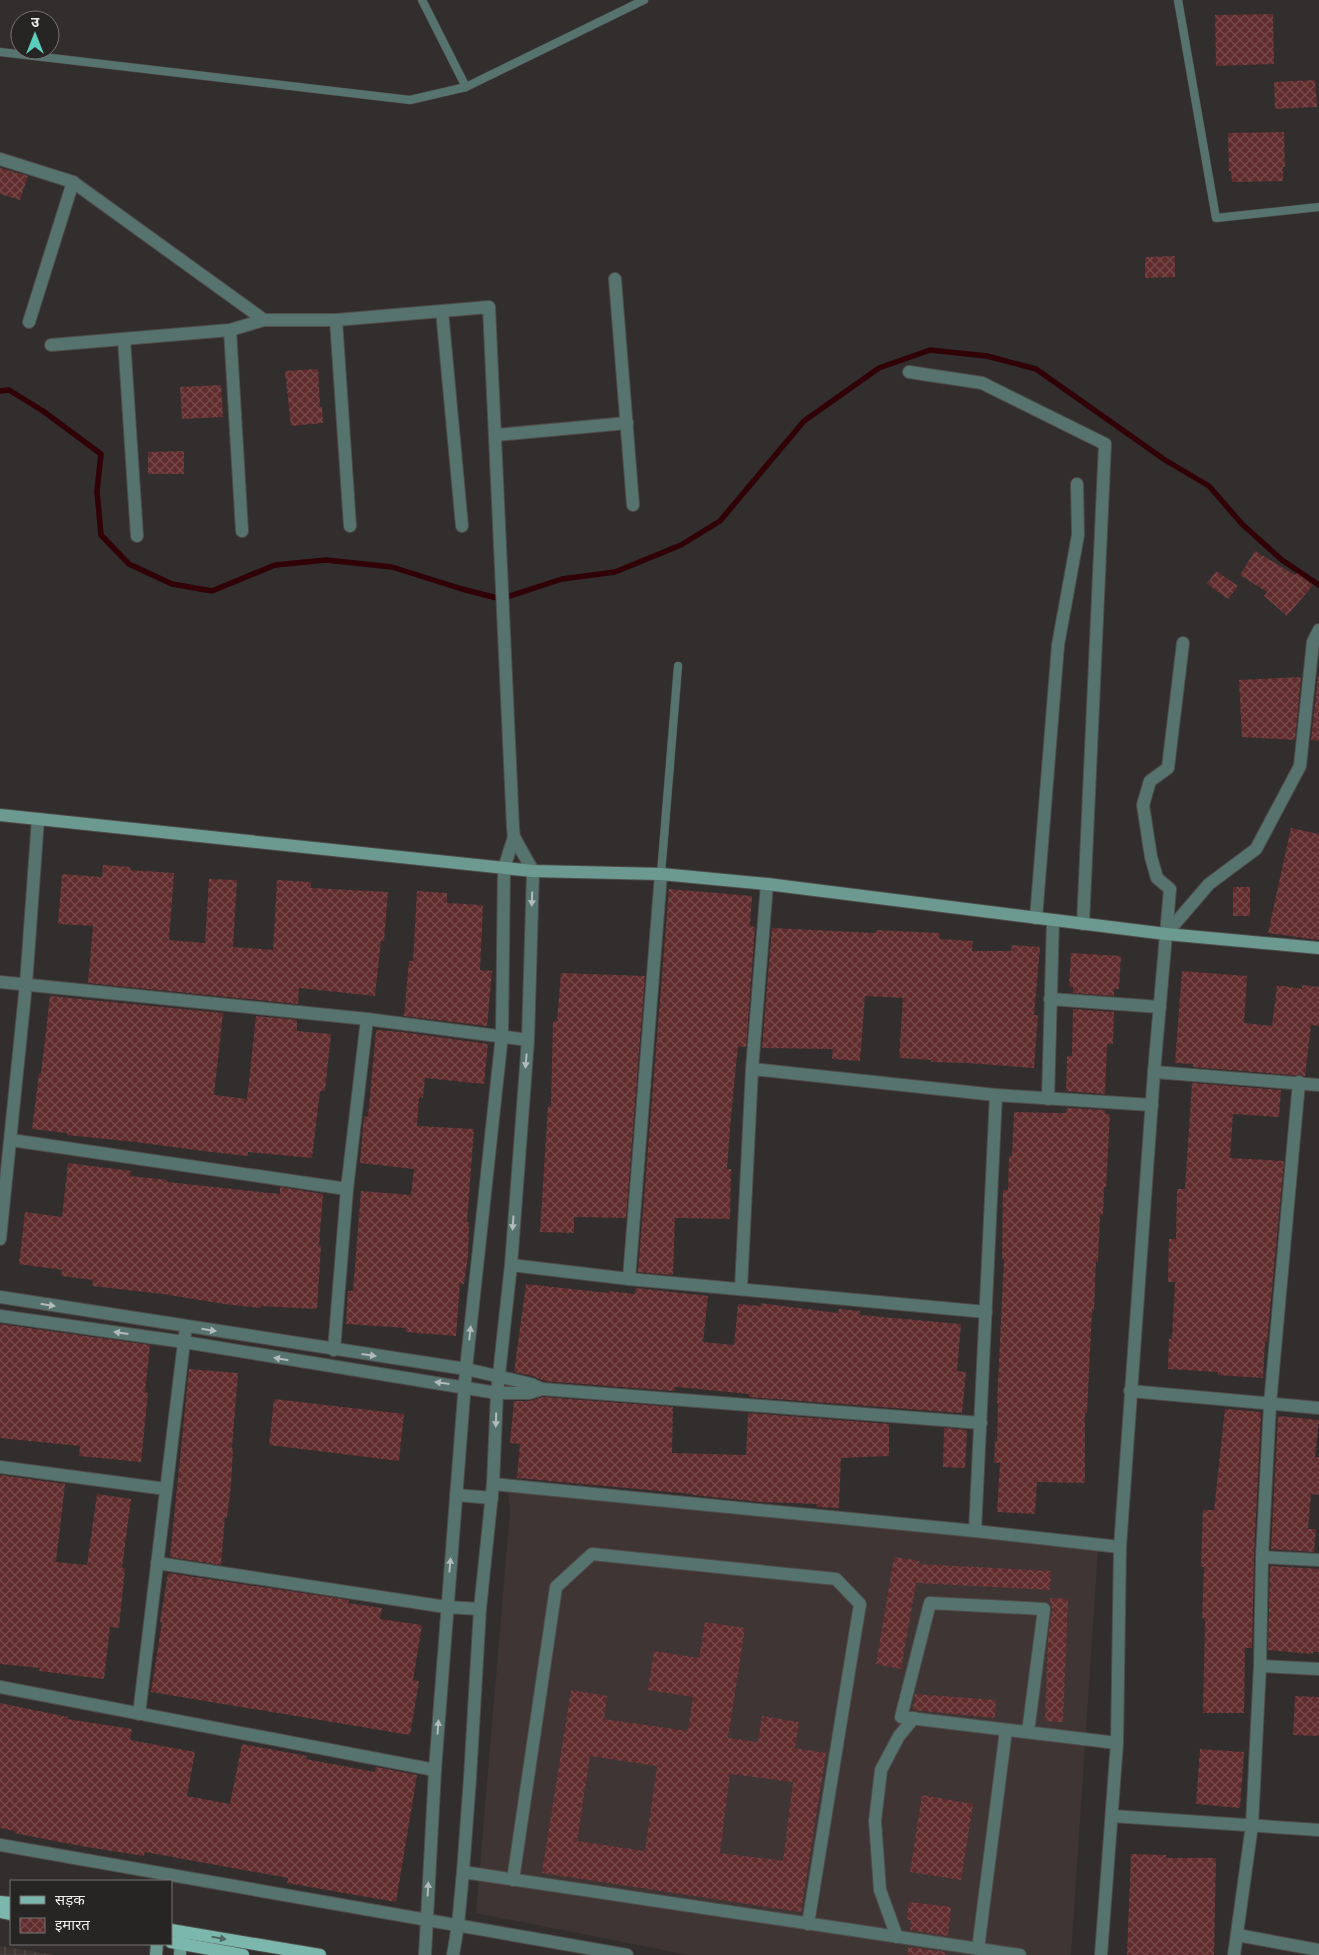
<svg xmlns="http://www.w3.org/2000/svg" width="1319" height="1955" font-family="Montserrat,'Noto Sans Devanagari',sans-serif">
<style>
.built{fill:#3f3535}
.industrial{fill:url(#industrial-grid)}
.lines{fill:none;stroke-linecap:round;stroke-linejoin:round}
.stream{stroke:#300106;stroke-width:5.5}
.building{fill:url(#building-cross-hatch);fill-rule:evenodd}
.lane-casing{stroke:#4f4c4b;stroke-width:9}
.street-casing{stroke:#4f4c4b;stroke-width:14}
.secondary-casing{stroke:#4f4c4b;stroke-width:14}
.primary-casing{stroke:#4f4c4b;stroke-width:14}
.lane{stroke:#57736e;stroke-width:8}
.street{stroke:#57736e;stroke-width:12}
.secondary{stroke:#6c9a91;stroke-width:12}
.primary{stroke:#7bb7ac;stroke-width:12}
.oneway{fill:#b1bbb9}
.oneway2{fill:#4d6661}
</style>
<defs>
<pattern id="industrial-grid" width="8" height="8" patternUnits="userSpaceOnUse" patternTransform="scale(1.25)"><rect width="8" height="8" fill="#3f3535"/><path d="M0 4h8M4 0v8" fill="none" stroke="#524949"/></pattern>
<pattern id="building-cross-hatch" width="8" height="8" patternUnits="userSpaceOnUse" patternTransform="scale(1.25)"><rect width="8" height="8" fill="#602c2d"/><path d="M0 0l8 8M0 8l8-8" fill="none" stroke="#774b4c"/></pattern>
</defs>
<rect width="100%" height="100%" fill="#312e2d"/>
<polygon class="built" points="508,1490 1098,1549 1071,1955 688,1955 476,1913 510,1512"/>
<polygon class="industrial" points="0,1946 55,1955 0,1955"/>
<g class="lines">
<polyline class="stream" points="0,391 9,390 43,411 101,454 97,491 101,535 129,564 172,584 212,591 275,565 326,560 392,567 462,589 501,599 562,579 615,572 681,545 720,521 804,421 879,368 930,350 987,356 1036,369 1165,460 1209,486 1242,524 1282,560 1319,585"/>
</g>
<g class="building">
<polygon points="1273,14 1274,64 1216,66 1215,15"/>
<polygon points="1315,80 1317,107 1275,109 1274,82"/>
<polygon points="1284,132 1285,167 1283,167 1283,181 1232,182 1231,171 1229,171 1228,133"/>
<polygon points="0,168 28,176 20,200 0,194"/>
<polygon points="1175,256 1175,277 1145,278 1145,257"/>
<polygon points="318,369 320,407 322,407 323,423 291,426 285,371"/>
<polygon points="221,385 223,417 182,419 180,387"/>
<polygon points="184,451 184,474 148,474 148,452"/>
<polygon points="1255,551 1295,575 1297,573 1313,585 1287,616 1264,596 1267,592 1240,575"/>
<polygon points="1216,571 1238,586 1228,599 1207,584"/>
<polygon points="1318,676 1319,676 1319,741 1311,740"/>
<polygon points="1301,677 1295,740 1242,737 1239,680"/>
<polygon points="1291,828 1319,834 1319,940 1268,933"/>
<polygon points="103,865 131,867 130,870 174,873 169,940 205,943 209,879 237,880 233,947 273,950 277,880 311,882 311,888 388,892 384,941 381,941 375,996 299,988 298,1004 88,983 93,926 58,924 62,874 102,877"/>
<rect x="1233" y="887" width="17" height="29"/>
<polygon points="669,889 752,896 750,926 755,927 746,1047 738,1046 731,1116 727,1169 731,1169 730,1219 675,1218 673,1275 638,1272"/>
<polygon points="417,891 447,893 447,903 483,905 480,970 492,971 487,1026 404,1016 409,961 413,961"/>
<polygon points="772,928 876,933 876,930 940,933 939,939 973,941 972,951 1011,951 1012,945 1040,947 1034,1015 1038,1015 1034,1068 967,1063 931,1062 931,1060 899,1058 903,998 865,996 860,1061 832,1059 833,1049 762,1048"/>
<polygon points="1071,953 1121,956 1119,989 1114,989 1114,996 1073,993 1073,987 1069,986"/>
<polygon points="1182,971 1247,976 1244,1023 1272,1026 1277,985 1302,989 1302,985 1319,987 1319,1026 1311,1025 1305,1076 1193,1067 1193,1064 1175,1063"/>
<polygon points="561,973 645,976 626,1218 574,1217 574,1233 540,1232 548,1106 551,1106 553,1021 557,1021"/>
<polygon points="50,996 223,1013 214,1095 247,1099 256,1016 297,1020 297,1031 331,1034 325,1091 320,1091 312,1158 248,1152 248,1156 203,1151 136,1142 67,1135 67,1133 32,1129 39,1074 41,1074"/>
<polygon points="1073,1009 1114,1012 1113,1044 1107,1044 1105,1094 1066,1091 1067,1056 1072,1056"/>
<polygon points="376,1030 402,1032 488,1044 484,1084 425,1078 423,1098 419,1097 417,1126 474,1129 467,1222 469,1222 468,1256 464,1284 460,1283 456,1336 406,1332 406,1328 346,1324 348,1291 353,1291 361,1191 411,1195 414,1169 360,1163 364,1116 368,1117"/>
<polygon points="1192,1083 1281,1090 1279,1117 1233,1114 1230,1158 1284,1161 1267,1342 1265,1342 1263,1378 1218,1375 1218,1372 1168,1369 1169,1339 1172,1339 1175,1282 1168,1282 1169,1239 1176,1239 1177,1189 1185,1189"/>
<polygon points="1066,1108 1105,1110 1105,1114 1110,1114 1106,1187 1104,1187 1103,1215 1100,1215 1098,1262 1096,1261 1094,1310 1092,1310 1087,1413 1085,1413 1085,1483 1037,1482 1035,1514 997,1512 1000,1463 994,1463 995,1441 997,1441 998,1403 997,1403 1004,1259 1002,1259 1003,1190 1008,1190 1009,1156 1012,1156 1014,1112 1061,1113 1066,1113"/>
<polygon points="68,1163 131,1171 130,1176 167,1180 167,1182 280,1194 280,1187 323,1194 319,1246 321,1246 317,1309 261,1306 261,1308 224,1304 163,1294 92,1286 93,1280 61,1276 62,1270 19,1264 25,1212 62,1217"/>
<polygon points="526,1284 609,1293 609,1291 635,1294 636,1288 708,1296 703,1342 734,1345 738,1304 761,1306 761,1303 838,1313 839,1309 860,1311 860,1315 961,1324 957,1371 966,1372 962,1413 749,1397 749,1394 678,1387 674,1387 674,1391 544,1381 533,1376 514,1372"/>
<polygon points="0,1324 150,1345 145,1392 148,1393 141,1462 79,1456 80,1446 0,1438"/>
<polygon points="189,1369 238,1373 232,1448 233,1449 231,1485 227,1518 225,1517 221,1565 170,1557"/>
<polygon points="543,1397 673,1407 672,1453 746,1455 748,1413 889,1424 889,1456 841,1458 839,1508 817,1507 817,1504 762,1502 693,1495 693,1494 517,1478 520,1444 510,1443 514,1401 529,1401"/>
<polygon points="274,1399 404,1414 399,1461 269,1445"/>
<polygon points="1225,1409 1261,1412 1254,1557 1252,1648 1245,1648 1244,1713 1203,1713 1205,1619 1202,1618 1204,1567 1201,1567 1203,1510 1214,1510"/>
<polygon points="1278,1416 1319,1420 1315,1457 1319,1457 1319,1495 1311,1494 1308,1529 1316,1529 1314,1552 1271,1549"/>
<polygon points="944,1428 967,1430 965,1468 943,1467"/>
<polygon points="0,1475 65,1484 56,1562 87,1565 97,1494 131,1499 122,1568 125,1568 119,1628 110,1627 104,1679 39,1671 40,1668 0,1664"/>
<polygon points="894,1557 920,1561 919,1564 1051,1571 1050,1590 916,1583 901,1669 876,1664"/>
<polygon points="1270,1566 1319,1569 1319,1652 1313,1652 1313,1654 1268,1650"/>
<polygon points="168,1573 349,1600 348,1603 382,1608 380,1619 422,1625 413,1680 419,1681 410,1735 151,1692 162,1622 160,1622"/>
<polygon points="1050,1598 1068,1599 1063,1722 1045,1721 1048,1638 1052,1610"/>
<path d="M705,1622L745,1628L728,1738L758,1742L762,1716L799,1722L795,1748L826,1753L801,1912L542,1873L571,1690L607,1696L604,1719L688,1731L693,1697L648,1690L654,1651L699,1658ZM590,1756L657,1766L645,1851L577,1841ZM730,1774L793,1782L783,1861L720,1853Z"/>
<polygon points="915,1694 996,1700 995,1718 913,1710"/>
<polygon points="1295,1696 1319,1697 1319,1736 1293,1735"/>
<polygon points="0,1703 68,1717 67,1719 132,1729 130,1740 195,1752 187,1796 230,1804 242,1744 307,1756 306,1759 375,1772 376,1767 417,1775 396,1902 287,1883 288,1878 145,1852 144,1856 81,1846 14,1833 15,1831 0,1828"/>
<polygon points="1200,1749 1244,1752 1240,1808 1196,1804"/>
<polygon points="922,1795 973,1804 961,1880 910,1872"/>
<polygon points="1131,1854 1166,1855 1166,1858 1216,1858 1214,1955 1127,1955"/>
<polygon points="909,1902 951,1907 948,1936 910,1930 911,1920 907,1920"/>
<polygon points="908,1947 946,1952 945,1955 908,1955"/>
</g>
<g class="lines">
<defs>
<g id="lane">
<polyline points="422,0 466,87"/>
<polyline points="1178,0 1216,218 1319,207"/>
<polyline points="0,52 410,100 466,87 644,0"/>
<polyline points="661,874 678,666"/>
</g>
<g id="street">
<polyline points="0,159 73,182 264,320"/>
<polyline points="615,279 633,505"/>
<polyline points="442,311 462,526"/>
<polyline points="336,320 350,526"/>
<polyline points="29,322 73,182"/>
<polyline points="230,330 242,531"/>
<polyline points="124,339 137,536"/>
<polyline points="51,345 230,330 264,320 336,320 489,307 513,828 514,837 533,871 528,1040 511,1265 497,1393 493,1484 480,1609 470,1778 463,1872 458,1925 453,1955"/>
<polyline points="909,372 982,383 1105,444 1083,924"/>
<polyline points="496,435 627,423"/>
<polyline points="1036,918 1058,645 1078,535 1077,484"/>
<polyline points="1166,934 1209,884 1256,849 1300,766 1313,642 1319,630"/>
<polyline points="0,982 367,1019 528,1040"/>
<polyline points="1050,999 1160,1007"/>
<polyline points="752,1069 996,1095 1152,1105"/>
<polyline points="1154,1072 1319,1085"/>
<polyline points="1048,1099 1053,920"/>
<polyline points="11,1140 347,1189"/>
<polyline points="0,1239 26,984 38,819"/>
<polyline points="511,1265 629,1279 986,1312"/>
<polyline points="629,1279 661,874"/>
<polyline points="741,1288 752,1069 767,884"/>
<polyline points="0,1297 466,1369 531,1384 542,1389"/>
<polyline points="0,1316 184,1342 497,1393 529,1393 542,1389 981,1423"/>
<polyline points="334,1350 347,1189 367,1019"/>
<polyline points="1130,1391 1319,1408"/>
<polyline points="0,1467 166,1489"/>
<polyline points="493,1484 975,1531 1120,1547"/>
<polyline points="456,1495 492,1498"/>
<polyline points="975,1531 996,1095"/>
<polyline points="1262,1557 1319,1560"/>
<polyline points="157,1563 446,1607 480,1609"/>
<polyline points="1260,1666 1319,1669"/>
<polyline points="0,1687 435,1770"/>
<polyline points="139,1714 185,1334"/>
<polyline points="1028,1732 1044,1609 930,1603 901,1717 1117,1743"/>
<polyline points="1112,1816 1319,1830"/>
<polyline points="0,1845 627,1955"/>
<polyline points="463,1872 1020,1955"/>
<polyline points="513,1880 556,1587 592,1554 836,1579 860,1604 808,1924"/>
<polyline points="1237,1935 1319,1950"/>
<polyline points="897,1937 880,1890 875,1821 881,1770 899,1736 914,1718"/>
<polyline points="978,1949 1006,1730"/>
<polyline points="425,1955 435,1770 466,1369 502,1035 504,868 514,837"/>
<polyline points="1101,1955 1117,1743 1120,1547 1154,1072 1170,889 1157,878 1151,857 1143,805 1150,781 1168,768 1183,643"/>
<polyline points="1234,1955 1252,1825 1260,1666 1262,1557 1270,1404 1299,1082"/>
</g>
<g id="secondary">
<polyline points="0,815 533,871 661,874 767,884 1166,934 1319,948"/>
<polyline points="156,1955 157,1944"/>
<polyline points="180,1955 181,1934"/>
</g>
<g id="primary">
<polyline points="0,1902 11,1903"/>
<polyline points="0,1912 11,1914"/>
<polyline points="171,1930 320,1955"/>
<polyline points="171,1942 243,1955"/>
</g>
</defs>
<use href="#lane" class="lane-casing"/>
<use href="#street" class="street-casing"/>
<use href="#secondary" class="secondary-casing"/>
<use href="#primary" class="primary-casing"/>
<use href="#lane" class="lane"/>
<use href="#street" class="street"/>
<use href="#secondary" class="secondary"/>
<use href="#primary" class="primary"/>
</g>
<defs><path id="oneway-solid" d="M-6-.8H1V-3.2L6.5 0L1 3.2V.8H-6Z" transform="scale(1.25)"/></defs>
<g class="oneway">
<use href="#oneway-solid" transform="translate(532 899) rotate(92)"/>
<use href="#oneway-solid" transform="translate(526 1061) rotate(95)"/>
<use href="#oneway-solid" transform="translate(513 1223) rotate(94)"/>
<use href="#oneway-solid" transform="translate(48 1305) rotate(9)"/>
<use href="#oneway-solid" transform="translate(209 1330) rotate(9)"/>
<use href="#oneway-solid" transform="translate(121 1333) rotate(-172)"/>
<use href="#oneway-solid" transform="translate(470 1333) rotate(-84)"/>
<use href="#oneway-solid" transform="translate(369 1355) rotate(8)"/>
<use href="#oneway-solid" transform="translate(281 1359) rotate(-170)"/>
<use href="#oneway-solid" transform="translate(442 1383) rotate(-172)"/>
<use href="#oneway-solid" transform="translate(496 1420) rotate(92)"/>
<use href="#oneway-solid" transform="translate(450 1565) rotate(-85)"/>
<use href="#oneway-solid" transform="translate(438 1727) rotate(-86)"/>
<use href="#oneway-solid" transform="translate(428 1889) rotate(-87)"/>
</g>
<use class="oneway2" href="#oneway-solid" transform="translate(219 1938) rotate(10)"/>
<rect x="10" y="1880" width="162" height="65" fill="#272424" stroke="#767474"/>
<rect x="20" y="1896" width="25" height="8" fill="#7bb7ac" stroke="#767474"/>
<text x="55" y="1905" font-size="15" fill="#edebeb">सड़क</text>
<rect x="20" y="1918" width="25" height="15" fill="url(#building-cross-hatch)" stroke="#767474"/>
<text x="55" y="1930" font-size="15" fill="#edebeb">इमारत</text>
<g transform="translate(35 35)"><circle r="24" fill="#272424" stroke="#767474"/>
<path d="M0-4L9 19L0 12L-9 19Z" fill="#5bcebc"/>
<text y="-8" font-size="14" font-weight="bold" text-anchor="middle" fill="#edebeb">उ</text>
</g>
</svg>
